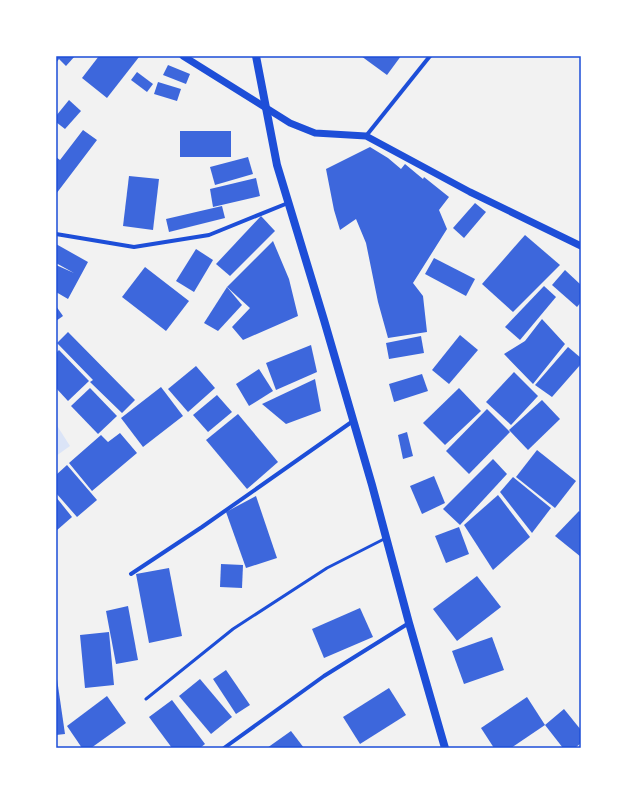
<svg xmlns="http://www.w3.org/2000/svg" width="637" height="804" font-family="Mulish,sans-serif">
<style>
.green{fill:#dbe4f7}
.building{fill:#3d67dc}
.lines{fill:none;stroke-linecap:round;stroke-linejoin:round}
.service{stroke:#1d4ed8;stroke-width:3}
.minor{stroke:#1d4ed8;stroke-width:4}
.tertiary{stroke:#1d4ed8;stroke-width:7}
.secondary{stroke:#1d4ed8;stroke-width:8}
.neatline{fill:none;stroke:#1d4ed8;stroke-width:1.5}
</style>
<rect width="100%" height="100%" fill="#f2f2f2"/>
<polygon class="green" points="56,424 70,446 56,456"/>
<g class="building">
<polygon points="56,56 75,56 66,66 59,59 56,63"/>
<polygon points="99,56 138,56 139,57 107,98 82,78"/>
<polygon points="361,56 401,56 387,75"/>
<polygon points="168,65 190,74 186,84 163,75"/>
<polygon points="137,72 153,84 147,92 131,80"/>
<polygon points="158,82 181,89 177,101 154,94"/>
<polygon points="69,100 81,111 65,129 56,122 56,116"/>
<polygon points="83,130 97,140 56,194 56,157 60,160"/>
<rect x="180" y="131" width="51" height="26"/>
<polygon points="370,147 388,158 401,169 405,164 423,179 424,177 449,197 439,210 447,229 413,283 423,296 427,332 388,338 378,302 366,243 356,219 340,230 334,210 326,169"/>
<polygon points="248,157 253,174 215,185 210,167"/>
<polygon points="129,176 159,179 153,230 123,226"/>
<polygon points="256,178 260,196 213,207 210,189"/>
<polygon points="475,203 486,212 464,238 453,228"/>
<polygon points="222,206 225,218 169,232 166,219"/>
<polygon points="261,216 275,231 230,276 216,264"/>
<polygon points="525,235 560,265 513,312 482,284"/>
<polygon points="273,241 289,279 298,316 243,340 232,327 250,308 227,287"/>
<polygon points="56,244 88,262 68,299 56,292 56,265 74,273 56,263"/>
<polygon points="196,249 213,260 194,292 176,281"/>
<polygon points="434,258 475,279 466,296 425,274"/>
<polygon points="145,267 189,301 166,331 122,297"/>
<polygon points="565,270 581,285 581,302 577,307 552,285"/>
<polygon points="544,286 556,297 520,340 505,327"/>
<polygon points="227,287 242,305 218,331 204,323"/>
<polygon points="56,306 63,316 56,321"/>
<polygon points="542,319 565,344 533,384 504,354 525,341"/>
<polygon points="68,332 135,400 122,413 90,382 93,380 57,343"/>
<polygon points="460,335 478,350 449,384 432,370"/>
<polygon points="421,336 424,353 389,359 386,343"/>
<polygon points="311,345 317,372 276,390 266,363"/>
<polygon points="568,347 581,358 581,364 552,397 535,385"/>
<polygon points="59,350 89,381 68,401 56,388 56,353"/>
<polygon points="196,366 215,388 188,412 168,389"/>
<polygon points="259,369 273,391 249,406 236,384"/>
<polygon points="514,372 538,396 511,425 486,402"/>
<polygon points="422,374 428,391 394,402 389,384"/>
<polygon points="315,379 321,411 286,424 262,404"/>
<polygon points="161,387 183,416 143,447 121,418"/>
<polygon points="90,388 117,416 98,434 71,406"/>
<polygon points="459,388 481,411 445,445 423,423"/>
<polygon points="217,395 232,412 208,432 193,415"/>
<polygon points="542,400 560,419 528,450 509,430"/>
<polygon points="487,409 510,432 469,474 446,451"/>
<polygon points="238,414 278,462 247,489 206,440"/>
<polygon points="407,432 413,456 403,459 398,435"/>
<polygon points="120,433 137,453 92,491 69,463 101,435 108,442"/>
<polygon points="537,450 576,481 555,508 516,477"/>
<polygon points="493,459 507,474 460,525 443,509"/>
<polygon points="67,465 97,500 77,517 56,493 56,475"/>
<polygon points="434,476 445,503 422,514 410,486"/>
<polygon points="513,477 551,508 532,533 500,492"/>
<polygon points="498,495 530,537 493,570 464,525"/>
<polygon points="256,496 277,558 246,568 226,512"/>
<polygon points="56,497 72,517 56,531"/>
<polygon points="579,511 581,513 581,557 555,536"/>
<polygon points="459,527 469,554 446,563 435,536"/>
<polygon points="221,564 243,565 242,588 220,587"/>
<polygon points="169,568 182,636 149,643 136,574"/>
<polygon points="477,576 501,607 457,641 433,609"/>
<polygon points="128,606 138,660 116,664 106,611"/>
<polygon points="360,608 373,637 324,658 312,629"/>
<polygon points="109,632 114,685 85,688 80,635"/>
<polygon points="492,637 504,670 464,684 452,651"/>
<polygon points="226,670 250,705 236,714 213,679"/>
<polygon points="56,679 57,679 65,734 56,735"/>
<polygon points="200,679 232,717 211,734 179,696"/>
<polygon points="389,688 406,715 360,744 343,717"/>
<polygon points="107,696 126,723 91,748 82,748 67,726"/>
<polygon points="527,697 545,725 511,748 494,748 481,728"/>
<polygon points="172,700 205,744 200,748 172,748 149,717"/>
<polygon points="564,709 581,730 581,743 575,748 563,748 545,725"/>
<polygon points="291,731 304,748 267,748"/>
</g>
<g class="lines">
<polyline class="service" points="146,699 233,629 327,568 386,538"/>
<g class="minor">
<polyline points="366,136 430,56"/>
<polyline points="56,234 134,247 209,235 288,203"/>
<polyline points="131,574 202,527 353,421"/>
<polyline points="224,748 324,676 409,623"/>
</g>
<polyline class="tertiary" points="183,56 290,123 315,133 366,136 470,192 581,246"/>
<polyline class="secondary" points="256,56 277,165 324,320 372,485 409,623 445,748"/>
</g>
<rect width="637" height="804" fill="none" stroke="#ffffff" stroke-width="114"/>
<rect x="57" y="57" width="523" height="690" class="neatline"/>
</svg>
